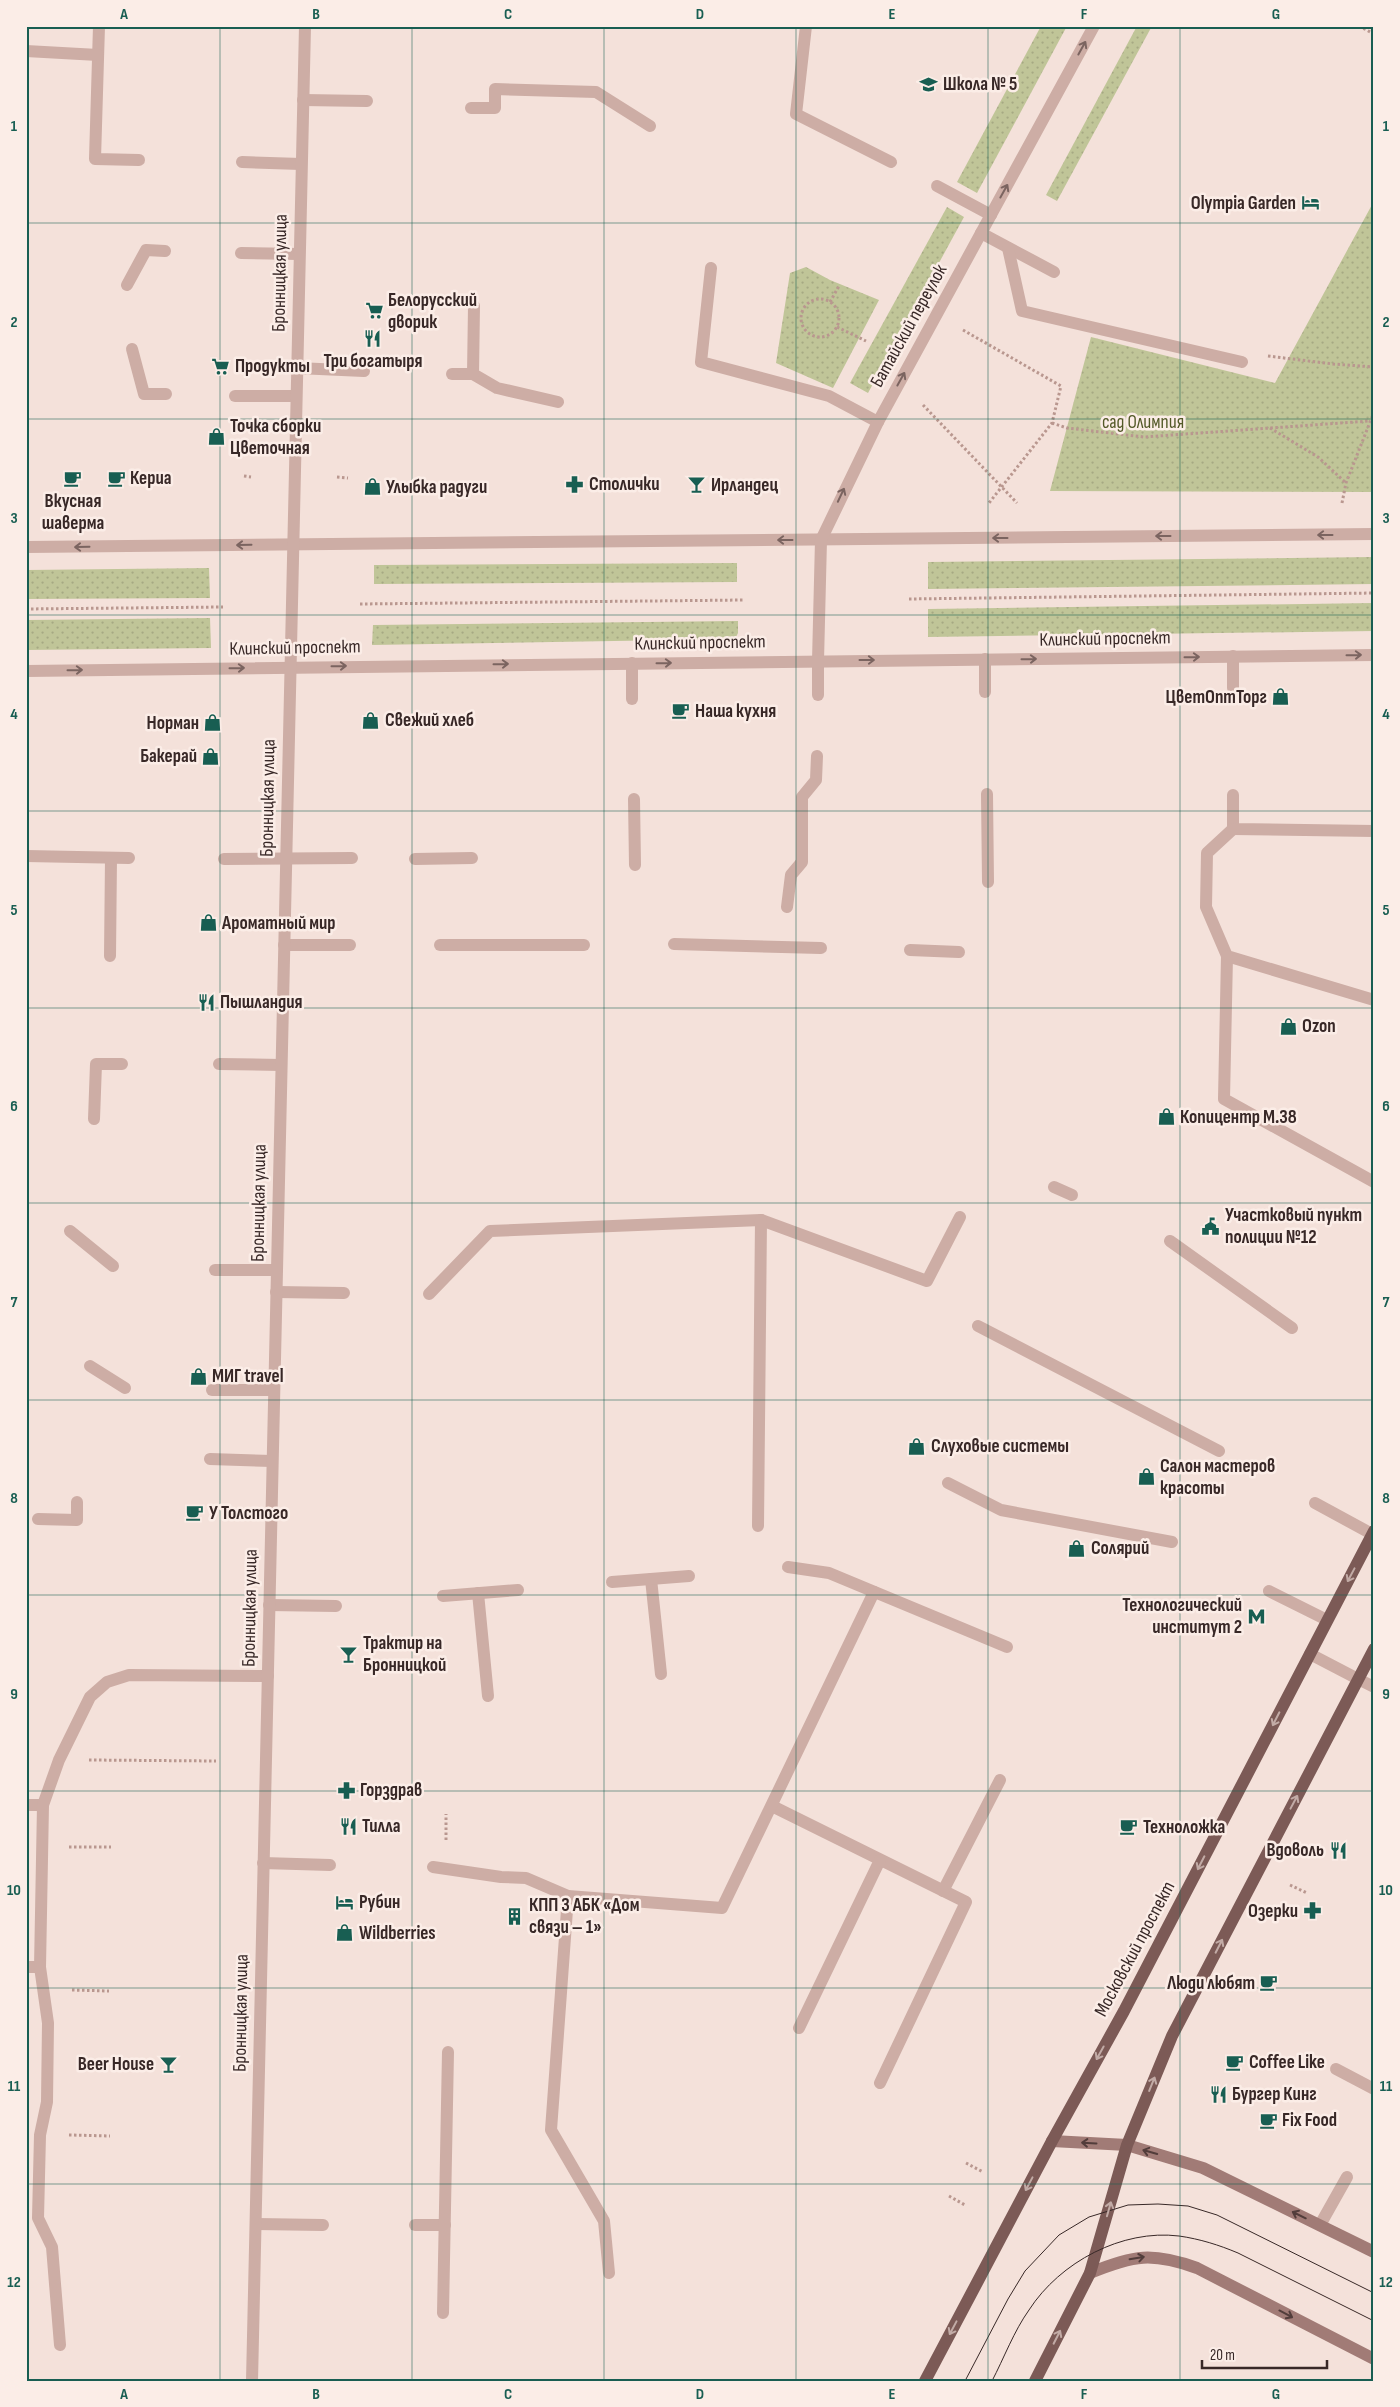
<svg xmlns="http://www.w3.org/2000/svg" width="1400" height="2407" font-family="'Sofia Sans Condensed',sans-serif">
<style>
.grass{fill:url(#grass-dots)}
.lines{fill:none;stroke-linecap:round;stroke-linejoin:round}
.path{stroke:#b9978f;stroke-width:3;stroke-dasharray:2.5 2.5;stroke-linecap:butt}
.lane{stroke:#cdada5;stroke-width:12}
.street{stroke:#cdada5;stroke-width:12}
.secondary{stroke:#a17b76;stroke-width:12}
.primary{stroke:#7c5a56;stroke-width:12}
.tram{stroke:#382827;stroke-width:1}
.oneway{stroke:#7b6460}
.oneway2{stroke:#c2aba6}
.oneway3{stroke:#523d3b}
.grid{fill:none;stroke:#185e52;stroke-width:1;stroke-opacity:0.55}
.labels{text-anchor:middle;dominant-baseline:central;stroke-width:5;stroke-linejoin:round;paint-order:stroke}
.poi-label{font-size:19px;font-weight:bold;fill:#382827;stroke:#fbede7;text-anchor:start}
.street-label{font-size:19px;fill:#382827;stroke:#fbede7}
.park-label{font-size:19px;fill:#535928;stroke:#fbede7}
.neatline{fill:none;stroke:#185e52;stroke-width:2}
.grid-label{font-size:16px;text-anchor:middle;font-weight:bold;fill:#185e52}
</style>
<defs>
<pattern id="grass-dots" width="8" height="8" patternUnits="userSpaceOnUse" patternTransform="scale(1.25)"><rect width="8" height="8" fill="#c0c598"/><path d="M2 2h.1M6 6h.1" fill="none" stroke="#a6a983" stroke-width="1.8" stroke-linecap="round"/></pattern>
</defs>
<rect width="100%" height="100%" fill="#f4e1da"/>
<g class="grass">
<polygon points="1041,26 1067,26 977,193 957,182"/>
<polygon points="1137,26 1152,26 1057,201 1046,195"/>
<polygon points="1374,201 1374,492 1050,491 1091,337 1275,383"/>
<polygon points="947,207 964,217 868,393 850,383"/>
<polygon points="806,267 830,280 879,300 833,388 776,363 790,273"/>
<polygon points="1374,557 1374,584 928,589 928,562"/>
<polygon points="737,563 737,582 374,584 374,565"/>
<polygon points="209,568 210,598 26,599 26,570"/>
<polygon points="1374,603 1374,631 928,637 928,609"/>
<polygon points="210,618 211,648 26,650 26,620"/>
<polygon points="738,621 738,633 735,639 372,645 373,625"/>
</g>
<g class="lines">
<g class="path">
<polyline points="1359,26 1374,34"/>
<circle cx="820" cy="318" r="19"/>
<polyline points="830,302 839,286"/>
<polyline points="837,327 866,341"/>
<polyline points="963,330 1061,386 1052,423 989,503"/>
<polyline points="1268,356 1333,364 1374,367"/>
<polyline points="923,405 1017,503"/>
<polyline points="1052,423 1067,428 1144,437 1369,421"/>
<polyline points="1270,428 1318,457 1346,483"/>
<polyline points="244,476 251,477"/>
<polyline points="337,477 348,478"/>
<polyline points="1342,503 1346,483 1374,412"/>
<polyline points="909,599 1374,593"/>
<polyline points="360,604 744,600"/>
<polyline points="26,609 223,607"/>
<polyline points="89,1760 216,1761"/>
<polyline points="446,1840 446,1814"/>
<polyline points="69,1847 111,1847"/>
<polyline points="1290,1885 1307,1893"/>
<polyline points="72,1990 109,1991"/>
<polyline points="69,2135 110,2136"/>
<polyline points="966,2163 983,2172"/>
<polyline points="949,2196 965,2205"/>
</g>
<g class="lane">
<polyline points="99,26 95,159 139,160"/>
<polyline points="806,26 796,114 891,162"/>
<polyline points="26,51 98,55"/>
<polyline points="303,100 367,101"/>
<polyline points="471,108 495,108 495,89 596,92 650,126"/>
<polyline points="242,162 301,164"/>
<polyline points="937,186 991,215"/>
<polyline points="981,233 1054,272"/>
<polyline points="1008,248 1022,311 1242,362"/>
<polyline points="241,253 299,254"/>
<polyline points="711,268 701,362 829,396 878,422"/>
<polyline points="127,285 146,250 165,251"/>
<polyline points="474,306 473,374 497,388 558,402"/>
<polyline points="132,349 144,394 166,394"/>
<polyline points="297,368 364,371"/>
<polyline points="452,374 473,374"/>
<polyline points="235,396 296,396"/>
<polyline points="985,659 985,692"/>
<polyline points="632,663 632,699"/>
<polyline points="1233,688 1233,656"/>
<polyline points="818,695 818,661"/>
<polyline points="987,794 988,882"/>
<polyline points="1233,795 1233,829 1374,831"/>
<polyline points="634,799 635,865"/>
<polyline points="1233,829 1207,853 1206,907 1227,956 1374,1000"/>
<polyline points="26,856 129,858"/>
<polyline points="224,859 352,858"/>
<polyline points="415,859 472,858"/>
<polyline points="787,907 791,875 802,862 802,797 816,780 817,756"/>
<polyline points="674,944 821,948"/>
<polyline points="284,945 350,945"/>
<polyline points="440,945 584,945"/>
<polyline points="910,950 959,952"/>
<polyline points="110,956 111,858"/>
<polyline points="1227,956 1224,1099 1374,1182"/>
<polyline points="219,1064 281,1065"/>
<polyline points="94,1119 96,1064 122,1064"/>
<polyline points="1054,1187 1072,1195"/>
<polyline points="70,1231 113,1266"/>
<polyline points="1170,1241 1292,1328"/>
<polyline points="215,1270 277,1270"/>
<polyline points="276,1292 344,1293"/>
<polyline points="429,1294 490,1231 761,1220 927,1281 960,1217"/>
<polyline points="978,1326 1219,1451"/>
<polyline points="90,1366 125,1388"/>
<polyline points="212,1390 274,1390"/>
<polyline points="210,1459 272,1461"/>
<polyline points="948,1483 1001,1510 1172,1542"/>
<polyline points="1315,1503 1372,1534"/>
<polyline points="38,1519 77,1520 77,1502"/>
<polyline points="758,1526 761,1220"/>
<polyline points="788,1567 829,1573 1007,1647"/>
<polyline points="651,1579 661,1674"/>
<polyline points="612,1582 689,1576"/>
<polyline points="1269,1591 1327,1620"/>
<polyline points="478,1593 488,1696"/>
<polyline points="443,1596 518,1590"/>
<polyline points="269,1605 336,1606"/>
<polyline points="1310,1654 1358,1679"/>
<polyline points="26,1805 43,1805"/>
<polyline points="772,1806 966,1902 880,2083"/>
<polyline points="263,1863 330,1865"/>
<polyline points="433,1867 501,1877 526,1878 568,1896 722,1908 874,1592"/>
<polyline points="943,1891 1000,1780"/>
<polyline points="568,1896 551,2130 604,2221 609,2273"/>
<polyline points="26,1967 40,1967"/>
<polyline points="799,2028 880,1860"/>
<polyline points="1336,2069 1374,2089"/>
<polyline points="256,2224 323,2225"/>
<polyline points="415,2225 445,2225"/>
<polyline points="1320,2225 1347,2177"/>
<polyline points="443,2313 448,2052"/>
<polyline points="60,2345 52,2247 38,2218 40,2135 47,2102 48,2023 40,1967 43,1805 59,1760 90,1697 107,1682 129,1675 268,1676"/>
</g>
<g class="street">
<polyline points="26,547 1374,534"/>
<polyline points="818,661 821,540 878,422 1094,26"/>
<polyline points="26,671 1374,655"/>
<polyline points="1358,1679 1374,1687"/>
<polyline points="252,2381 305,26"/>
</g>
<g class="secondary">
<polyline points="1052,2141 1127,2145 1203,2168 1374,2252"/>
<path d="M1090,2273C1134,2255 1152,2252 1197,2268L1374,2359"/>
</g>
<g class="primary">
<polyline points="925,2381 1052,2141 1124,2011 1374,1531"/>
<polyline points="1035,2381 1090,2273 1127,2145 1172,2036 1374,1649"/>
</g>
<g class="tram">
<polyline points="965,2381 1008,2299 1025,2271 1059,2235 1089,2217 1128,2205 1158,2204 1188,2206 1217,2215 1374,2293"/>
<path d="M992,2381C1004,2358 1014,2331 1029,2310C1060,2262 1122,2229 1179,2236C1200,2239 1219,2245 1238,2253L1374,2321"/>
</g>
</g>
<defs><path id="oneway-shaft" d="M-6 0H5M1.5-3L5.5 0L1.5 3" fill="none" stroke-width="1.6" stroke-linecap="round" stroke-linejoin="round" transform="scale(1.25)"/></defs>
<g class="oneway">
<use href="#oneway-shaft" transform="translate(1082 48) rotate(-61)"/>
<use href="#oneway-shaft" transform="translate(1004 191) rotate(-61)"/>
<use href="#oneway-shaft" transform="translate(901 379) rotate(-61)"/>
<use href="#oneway-shaft" transform="translate(841 495) rotate(-65)"/>
<use href="#oneway-shaft" transform="translate(1325 535) rotate(180)"/>
<use href="#oneway-shaft" transform="translate(1163 536) rotate(180)"/>
<use href="#oneway-shaft" transform="translate(1000 538) rotate(180)"/>
<use href="#oneway-shaft" transform="translate(785 540) rotate(180)"/>
<use href="#oneway-shaft" transform="translate(244 545) rotate(179)"/>
<use href="#oneway-shaft" transform="translate(82 547) rotate(179)"/>
<use href="#oneway-shaft" transform="translate(1354 655) rotate(-1)"/>
<use href="#oneway-shaft" transform="translate(1192 657) rotate(-1)"/>
<use href="#oneway-shaft" transform="translate(1029 659) rotate(-1)"/>
<use href="#oneway-shaft" transform="translate(867 660)"/>
<use href="#oneway-shaft" transform="translate(664 663) rotate(-1)"/>
<use href="#oneway-shaft" transform="translate(501 664) rotate(-1)"/>
<use href="#oneway-shaft" transform="translate(339 666) rotate(-1)"/>
<use href="#oneway-shaft" transform="translate(237 668) rotate(-1)"/>
<use href="#oneway-shaft" transform="translate(75 670) rotate(-1)"/>
</g>
<g class="oneway2">
<use href="#oneway-shaft" transform="translate(1351 1575) rotate(118)"/>
<use href="#oneway-shaft" transform="translate(1276 1719) rotate(117)"/>
<use href="#oneway-shaft" transform="translate(1294 1802) rotate(-62)"/>
<use href="#oneway-shaft" transform="translate(1201 1863) rotate(117)"/>
<use href="#oneway-shaft" transform="translate(1219 1946) rotate(-63)"/>
<use href="#oneway-shaft" transform="translate(1100 2053) rotate(119)"/>
<use href="#oneway-shaft" transform="translate(1152 2084) rotate(-68)"/>
<use href="#oneway-shaft" transform="translate(1029 2184) rotate(118)"/>
<use href="#oneway-shaft" transform="translate(1109 2209) rotate(-74)"/>
<use href="#oneway-shaft" transform="translate(953 2328) rotate(118)"/>
<use href="#oneway-shaft" transform="translate(1057 2337) rotate(-63)"/>
</g>
<g class="oneway3">
<use href="#oneway-shaft" transform="translate(1089 2143) rotate(-177)"/>
<use href="#oneway-shaft" transform="translate(1150 2152) rotate(-164)"/>
<use href="#oneway-shaft" transform="translate(1299 2215) rotate(-154)"/>
<use href="#oneway-shaft" transform="translate(1137 2258) rotate(-9)"/>
<use href="#oneway-shaft" transform="translate(1286 2314) rotate(28)"/>
</g>
<path class="grid" d="M220,26V2381M412,26V2381M604,26V2381M796,26V2381M988,26V2381M1180,26V2381M26,223H1374M26,419H1374M26,615H1374M26,811H1374M26,1008H1374M26,1203H1374M26,1400H1374M26,1595H1374M26,1791H1374M26,1988H1374M26,2184H1374"/>
<defs>
<symbol id="school-bare" viewBox="-9 -9 18 18"><path d="M0-5L7-2L0 1L-7-2ZM-4 1L0 2.5L4 1V4Q0 6-4 4Z" fill="#185e52" stroke="#fbede7" stroke-width="2.5" paint-order="stroke"/></symbol>
<symbol id="hotel-bare" viewBox="-9 -9 18 18"><path d="M-6-4.5h1.5V1H6V5H4.5V3h-9V5H-6ZM-4 0a1.8 1.8 0 1 1 3.6 0ZM.5 0V-2.5h3Q6-2.5 6 0Z" fill="#185e52" stroke="#fbede7" stroke-width="2.5" paint-order="stroke"/></symbol>
<symbol id="supermarket-bare" viewBox="-9 -9 18 18"><path d="M-6-5.5h2.5l.6 2H6L4.5 2H-2.5L-4.4-4H-6ZM-1.5 3.2a1.3 1.3 0 1 0 .1 0ZM3 3.2a1.3 1.3 0 1 0 .1 0Z" fill="#185e52" stroke="#fbede7" stroke-width="2.5" paint-order="stroke"/></symbol>
<symbol id="restaurant-bare" viewBox="-9 -9 18 18"><path d="M-5-6h1v4h1v-4h1v4h1v-4h1v5L-1.5 .5V6h-2V.5L-5-1ZM5-6V6H3V1.5H1.5Q1.5-4 5-6Z" fill="#185e52" stroke="#fbede7" stroke-width="2.5" paint-order="stroke"/></symbol>
<symbol id="shop-bare" viewBox="-9 -9 18 18"><path d="M-5-2.5h2.3a2.7 3.5 0 0 1 5.4 0H5L5.5 6h-11ZM-1.5-2.5h3a1.5 2.3 0 0 0-3 0Z" fill="#185e52" stroke="#fbede7" stroke-width="2.5" paint-order="stroke"/></symbol>
<symbol id="cafe-bare" viewBox="-9 -9 18 18"><path d="M-5.5-4.5H6V0H3Q3 3.5 0 3.5H-2.5Q-5.5 3.5-5.5 0ZM3-3.2v2h1.7v-2ZM-6 4.5H4V6H-6Z" fill="#185e52" stroke="#fbede7" stroke-width="2.5" paint-order="stroke"/></symbol>
<symbol id="pharmacy-bare" viewBox="-9 -9 18 18"><path d="M-2-6h4v4h4v4h-4v4h-4v-4h-4v-4h4Z" fill="#185e52" stroke="#fbede7" stroke-width="2.5" paint-order="stroke"/></symbol>
<symbol id="bar-bare" viewBox="-9 -9 18 18"><path d="M-6-5H6L.8 .8V4.5H3.5V6h-7V4.5H-.8V.8Z" fill="#185e52" stroke="#fbede7" stroke-width="2.5" paint-order="stroke"/></symbol>
<symbol id="civic-bare" viewBox="-9 -9 18 18"><path d="M-.6-6.5H3V-4.5H.6V-3L4-1V1h2V6H-6V1h2V-1L-.6-3ZM-1.2 2.5V6h2.4V2.5Z" fill="#185e52" stroke="#fbede7" stroke-width="2.5" paint-order="stroke"/></symbol>
<symbol id="metro-bare" viewBox="-9 -9 18 18"><path d="M-5.5 5V-5H-3L0 0L3-5H5.5V5H3V-.5L0 4L-3-.5V5Z" fill="#185e52" stroke="#fbede7" stroke-width="2.5" paint-order="stroke"/></symbol>
<symbol id="building-bare" viewBox="-9 -9 18 18"><path d="M-4-6H4V6H1V3H-1V6H-4ZM-2.5-4.3h1.7v1.8h-1.7ZM.8-4.3h1.7v1.8H.8ZM-2.5-1h1.7V.8h-1.7ZM.8-1h1.7V.8H.8Z" fill="#185e52" stroke="#fbede7" stroke-width="2.5" paint-order="stroke"/></symbol>
</defs>
<g fill-rule="evenodd">
<use href="#school-bare" x="916" y="72" width="25" height="25"/>
<use href="#hotel-bare" x="1298" y="190" width="25" height="25"/>
<use href="#supermarket-bare" x="362" y="298" width="25" height="25"/>
<use href="#restaurant-bare" x="360" y="326" width="25" height="25"/>
<use href="#supermarket-bare" x="208" y="354" width="25" height="25"/>
<use href="#shop-bare" x="204" y="424" width="25" height="25"/>
<use href="#cafe-bare" x="60" y="466" width="25" height="25"/>
<use href="#cafe-bare" x="104" y="466" width="25" height="25"/>
<use href="#pharmacy-bare" x="562" y="472" width="25" height="25"/>
<use href="#bar-bare" x="684" y="472" width="25" height="25"/>
<use href="#shop-bare" x="360" y="474" width="25" height="25"/>
<use href="#shop-bare" x="1268" y="684" width="25" height="25"/>
<use href="#cafe-bare" x="668" y="698" width="25" height="25"/>
<use href="#shop-bare" x="358" y="708" width="25" height="25"/>
<use href="#shop-bare" x="200" y="710" width="25" height="25"/>
<use href="#shop-bare" x="198" y="744" width="25" height="25"/>
<use href="#shop-bare" x="196" y="910" width="25" height="25"/>
<use href="#restaurant-bare" x="194" y="990" width="25" height="25"/>
<use href="#shop-bare" x="1276" y="1014" width="25" height="25"/>
<use href="#shop-bare" x="1154" y="1104" width="25" height="25"/>
<use href="#civic-bare" x="1198" y="1214" width="25" height="25"/>
<use href="#shop-bare" x="186" y="1364" width="25" height="25"/>
<use href="#shop-bare" x="904" y="1434" width="25" height="25"/>
<use href="#shop-bare" x="1134" y="1464" width="25" height="25"/>
<use href="#cafe-bare" x="182" y="1500" width="25" height="25"/>
<use href="#shop-bare" x="1064" y="1536" width="25" height="25"/>
<use href="#metro-bare" x="1244" y="1604" width="25" height="25"/>
<use href="#bar-bare" x="336" y="1642" width="25" height="25"/>
<use href="#pharmacy-bare" x="334" y="1778" width="25" height="25"/>
<use href="#restaurant-bare" x="336" y="1814" width="25" height="25"/>
<use href="#cafe-bare" x="1116" y="1814" width="25" height="25"/>
<use href="#restaurant-bare" x="1326" y="1838" width="25" height="25"/>
<use href="#hotel-bare" x="332" y="1890" width="25" height="25"/>
<use href="#pharmacy-bare" x="1300" y="1898" width="25" height="25"/>
<use href="#building-bare" x="502" y="1904" width="25" height="25"/>
<use href="#shop-bare" x="332" y="1920" width="25" height="25"/>
<use href="#cafe-bare" x="1256" y="1970" width="25" height="25"/>
<use href="#cafe-bare" x="1222" y="2050" width="25" height="25"/>
<use href="#bar-bare" x="156" y="2052" width="25" height="25"/>
<use href="#restaurant-bare" x="1206" y="2082" width="25" height="25"/>
<use href="#cafe-bare" x="1256" y="2108" width="25" height="25"/>
</g>
<g class="labels">
<g class="poi-label">
<text x="943" y="84">Школа № 5</text>
<text x="1296" y="203" text-anchor="end">Olympiа Garden</text>
<text x="388" y="300">Белорусский<tspan x="388" dy="22">дворик</tspan></text>
<text x="373" y="361" text-anchor="middle">Три богатыря</text>
<text x="235" y="366">Продукты</text>
<text x="230" y="426">Точка сборки<tspan x="230" dy="22">Цветочная</tspan></text>
<text x="130" y="478">Кериа</text>
<text x="589" y="484">Столички</text>
<text x="711" y="485">Ирландец</text>
<text x="386" y="487">Улыбка радуги</text>
<text x="73" y="501" text-anchor="middle">Вкусная<tspan x="73" dy="22">шаверма</tspan></text>
<text x="1267" y="697" text-anchor="end">ЦветОптТорг</text>
<text x="695" y="711">Наша кухня</text>
<text x="385" y="720">Свежий хлеб</text>
<text x="199" y="723" text-anchor="end">Норман</text>
<text x="197" y="756" text-anchor="end">Бакерай</text>
<text x="222" y="923">Ароматный мир</text>
<text x="220" y="1002">Пышландия</text>
<text x="1302" y="1026">Ozon</text>
<text x="1180" y="1117">Копицентр М.38</text>
<text x="1225" y="1215">Участковый пункт<tspan x="1225" dy="22">полиции №12</tspan></text>
<text x="212" y="1376">МИГ travel</text>
<text x="931" y="1446">Слуховые системы</text>
<text x="1160" y="1466">Салон мастеров<tspan x="1160" dy="22">красоты</tspan></text>
<text x="209" y="1513">У Толстого</text>
<text x="1091" y="1548">Солярий</text>
<text x="1242" y="1605" text-anchor="end">Технологический<tspan x="1242" dy="22">институт 2</tspan></text>
<text x="363" y="1643">Трактир на<tspan x="363" dy="22">Бронницкой</tspan></text>
<text x="360" y="1790">Горздрав</text>
<text x="362" y="1826">Тилла</text>
<text x="1143" y="1827">Техноложка</text>
<text x="1324" y="1850" text-anchor="end">Вдоволь</text>
<text x="359" y="1902">Рубин</text>
<text x="529" y="1905">КПП 3 АБК «Дом<tspan x="529" dy="22">связи – 1»</tspan></text>
<text x="1298" y="1911" text-anchor="end">Озерки</text>
<text x="359" y="1933">Wildberries</text>
<text x="1255" y="1983" text-anchor="end">Люди любят</text>
<text x="1249" y="2062">Coffee Like</text>
<text x="154" y="2064" text-anchor="end">Beer House</text>
<text x="1232" y="2094">Бургер Кинг</text>
<text x="1282" y="2120">Fix Food</text>
</g>
<g class="street-label">
<text transform="translate(280 273) rotate(-89)">Бронницкая улица</text>
<text transform="translate(909 326) rotate(-61)">Батайский переулок</text>
<text transform="translate(1105 639) rotate(-1)">Клинский проспект</text>
<text transform="translate(700 643) rotate(-1)">Клинский проспект</text>
<text transform="translate(295 648) rotate(-1)">Клинский проспект</text>
<text transform="translate(268 798) rotate(-89)">Бронницкая улица</text>
<text transform="translate(259 1203) rotate(-89)">Бронницкая улица</text>
<text transform="translate(250 1608) rotate(-89)">Бронницкая улица</text>
<text transform="translate(1135 1949) rotate(-62)">Московский проспект</text>
<text transform="translate(241 2013) rotate(-89)">Бронницкая улица</text>
</g>
<g class="park-label">
<text x="1143" y="422">сад Олимпия</text>
</g>
</g>
<rect width="1400" height="2407" fill="none" stroke="#fbede7" stroke-width="55"/>
<path d="M1202 2360v8h125v-8" fill="none" stroke="#382827" stroke-width="2.5"/>
<text x="1210" y="2360" font-size="15" fill="#382827" stroke="#fbede7" stroke-width="4" paint-order="stroke">20 m</text>
<rect x="28" y="28" width="1344" height="2352" class="neatline"/>
<g class="grid-label">
<text x="124" y="19">A</text>
<text x="316" y="19">B</text>
<text x="508" y="19">C</text>
<text x="700" y="19">D</text>
<text x="892" y="19">E</text>
<text x="1084" y="19">F</text>
<text x="1276" y="19">G</text>
<text x="14" y="131">1</text>
<text x="1386" y="131">1</text>
<text x="14" y="327">2</text>
<text x="1386" y="327">2</text>
<text x="14" y="523">3</text>
<text x="1386" y="523">3</text>
<text x="14" y="719">4</text>
<text x="1386" y="719">4</text>
<text x="14" y="915">5</text>
<text x="1386" y="915">5</text>
<text x="14" y="1111">6</text>
<text x="1386" y="1111">6</text>
<text x="14" y="1307">7</text>
<text x="1386" y="1307">7</text>
<text x="14" y="1503">8</text>
<text x="1386" y="1503">8</text>
<text x="14" y="1699">9</text>
<text x="1386" y="1699">9</text>
<text x="14" y="1895">10</text>
<text x="1386" y="1895">10</text>
<text x="14" y="2091">11</text>
<text x="1386" y="2091">11</text>
<text x="14" y="2287">12</text>
<text x="1386" y="2287">12</text>
<text x="124" y="2399">A</text>
<text x="316" y="2399">B</text>
<text x="508" y="2399">C</text>
<text x="700" y="2399">D</text>
<text x="892" y="2399">E</text>
<text x="1084" y="2399">F</text>
<text x="1276" y="2399">G</text>
</g>
</svg>
